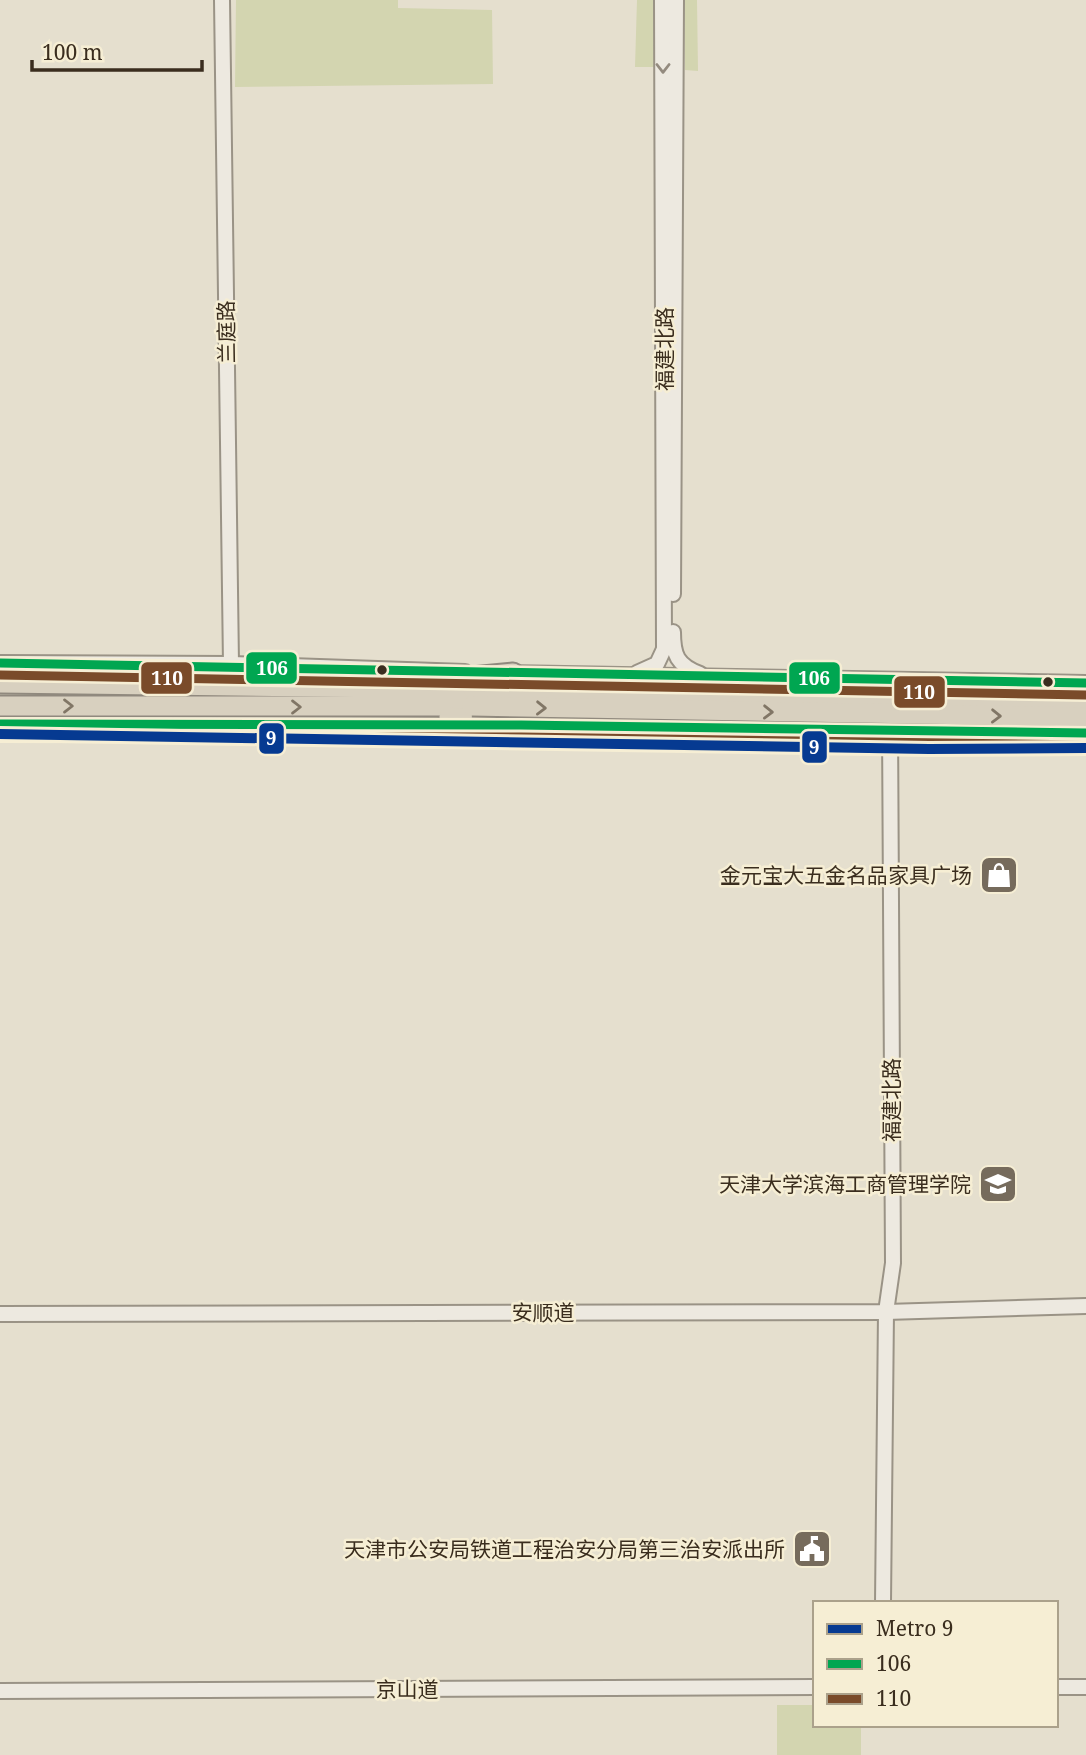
<svg xmlns="http://www.w3.org/2000/svg" width="1086" height="1755" font-family="'Noto Serif','Noto Sans SC',serif">
<style>
.green{fill:#d3d5b0}
.lines{fill:none;stroke-linecap:round;stroke-linejoin:round}
.secondary-casing{stroke:#9a9386;stroke-width:18}
.highway-casing{stroke:#90897e;stroke-width:23}
.secondary{stroke:#ede9e0;stroke-width:14}
.highway{stroke:#d8d0bf;stroke-width:19}
.highway-bridge-casing{stroke:#90897e;stroke-width:23;stroke-linecap:butt}
.highway-bridge{stroke:#d8d0bf;stroke-width:19}
.bus-1-casing{stroke:#f6eed4;stroke-width:14}
.bus-2-casing{stroke:#f6eed4;stroke-width:14}
.bus-1{stroke:#00a651;stroke-width:9}
.bus-2{stroke:#7a4b2a;stroke-width:9}
.metro-1-casing{stroke:#f6eed4;stroke-width:16}
.metro-1{stroke:#063a91;stroke-width:10}
.oneway{stroke:#948b7f}
.oneway2{stroke:#817666}
.bus-dot{fill:#3a2d1e;stroke:#f6eed4;stroke-width:2.5}
.labels{text-anchor:middle;dominant-baseline:central;stroke-width:5;stroke-linejoin:round;paint-order:stroke}
.street-label{font-size:21px;fill:#3a2d1e;stroke:#f6eed4}
.poi-label{font-size:21px;fill:#3a2d1e;stroke:#f6eed4;text-anchor:end}
.line-badge{stroke:#f6eed4;stroke-width:2.5}
.badge-label{font-size:19px;text-anchor:middle;font-weight:bold;fill:#fff}
</style>
<rect width="100%" height="100%" fill="#e5dfce"/>
<g class="green">
<polygon points="236,0 398,0 398,8 492,10 493,84 235,87"/>
<polygon points="637,0 656,0 656,67 635,67"/>
<polygon points="684,0 697,0 698,71 685,70"/>
<polygon points="777,1705 815,1705 815,1725 861,1725 861,1755 777,1755"/>
</g>
<g class="lines">
<defs>
<g id="secondary">
<polyline points="222,0 231,664"/>
<polyline points="673,594 676,0"/>
<path d="M673,632C673,655 677,665 700,674"/>
<polyline points="0,663 231,664 465,672"/>
<polyline points="503,673 1086,683"/>
<polyline points="637,673 657,664 664,649 662,0"/>
<polyline points="0,724 461,725"/>
<polyline points="512,725 1086,733"/>
<polyline points="0,1314 886,1312 1086,1306"/>
<polyline points="883,1603 886,1312 893,1263 890,723"/>
<polyline points="1056,1687 1086,1687"/>
<polyline points="0,1691 815,1687"/>
</g>
<g id="highway">
<polyline points="451,679 513,673"/>
<polyline points="0,683 473,689"/>
<polyline points="0,706 472,706"/>
<polyline points="449,717 521,725"/>
</g>
</defs>
<use href="#secondary" class="secondary-casing"/>
<use href="#highway" class="highway-casing"/>
<use href="#secondary" class="secondary"/>
<use href="#highway" class="highway"/>
<defs>
<g id="highway-bridge">
<polyline points="473,689 1086,701"/>
<polyline points="472,706 1086,717"/>
</g>
</defs>
<use href="#highway-bridge" class="highway-bridge-casing"/>
<use href="#highway-bridge" class="highway-bridge"/>
<defs>
<g id="bus-1">
<polyline points="0,663 1086,683"/>
<polyline points="0,724 521,725 1086,733"/>
</g>
<g id="bus-2">
<polyline points="0,675 1086,695"/>
<polyline points="0,736 521,737 1086,745"/>
</g>
</defs>
<use href="#bus-1" class="bus-1-casing"/>
<use href="#bus-2" class="bus-2-casing"/>
<use href="#bus-1" class="bus-1"/>
<use href="#bus-2" class="bus-2"/>
<defs>
<polyline id="metro-1" points="0,734 929,749 1086,748"/>
</defs>
<use href="#metro-1" class="metro-1-casing"/>
<use href="#metro-1" class="metro-1"/>
</g>
<defs><path id="oneway-chevron" d="M-2-3.5L2.5 0L-2 3.5" fill="none" stroke-width="1.6" stroke-linecap="round" stroke-linejoin="round" transform="scale(1.75)"/></defs>
<use class="oneway" href="#oneway-chevron" transform="translate(663 68) rotate(90)"/>
<g class="oneway2">
<use href="#oneway-chevron" transform="translate(68 706)"/>
<use href="#oneway-chevron" transform="translate(296 707)"/>
<use href="#oneway-chevron" transform="translate(541 708) rotate(1)"/>
<use href="#oneway-chevron" transform="translate(768 712) rotate(1)"/>
<use href="#oneway-chevron" transform="translate(996 716) rotate(1)"/>
</g>
<defs>
<symbol id="shop-square" viewBox="-11 -11 22 22"><rect x="-9" y="-9" width="18" height="18" rx="4" fill="#766b5c" stroke="#f6eed4"/><path d="M-5-2.5h2.3a2.7 3.5 0 0 1 5.4 0H5L5.5 6h-11ZM-1.5-2.5h3a1.5 2.3 0 0 0-3 0Z" fill="#fff"/></symbol>
<symbol id="university-square" viewBox="-11 -11 22 22"><rect x="-9" y="-9" width="18" height="18" rx="4" fill="#766b5c" stroke="#f6eed4"/><path d="M0-5L7-2L0 1L-7-2ZM-4 1L0 2.5L4 1V4Q0 6-4 4Z" fill="#fff"/></symbol>
<symbol id="civic-square" viewBox="-11 -11 22 22"><rect x="-9" y="-9" width="18" height="18" rx="4" fill="#766b5c" stroke="#f6eed4"/><path d="M-.6-6.5H3V-4.5H.6V-3L4-1V1h2V6H-6V1h2V-1L-.6-3ZM-1.2 2.5V6h2.4V2.5Z" fill="#fff"/></symbol>
</defs>
<g fill-rule="evenodd">
<use href="#shop-square" x="977" y="853" width="44" height="44"/>
<use href="#university-square" x="976" y="1162" width="44" height="44"/>
<use href="#civic-square" x="790" y="1527" width="44" height="44"/>
</g>
<g class="bus-dot">
<circle cx="382" cy="670" r="6"/>
<circle cx="1048" cy="682" r="6"/>
</g>
<g class="labels">
<g class="street-label">
<text transform="translate(226 332) rotate(-91)">兰庭路</text>
<text transform="translate(664 349) rotate(-90)">福建北路</text>
<text transform="translate(891 1100) rotate(-90)">福建北路</text>
<text x="543" y="1312">安顺道</text>
<text x="407" y="1689">京山道</text>
</g>
<g class="poi-label">
<text x="972" y="875">金元宝大五金名品家具广场</text>
<text x="971" y="1184">天津大学滨海工商管理学院</text>
<text x="785" y="1549">天津市公安局铁道工程治安分局第三治安派出所</text>
</g>
</g>
<g class="line-badge">
<rect x="245" y="651" width="53" height="34" rx="7" fill="#00a651"/>
<rect x="788" y="661" width="53" height="34" rx="7" fill="#00a651"/>
<rect x="140" y="661" width="53" height="34" rx="7" fill="#7a4b2a"/>
<rect x="893" y="675" width="53" height="34" rx="7" fill="#7a4b2a"/>
<rect x="258" y="722" width="27" height="33" rx="7" fill="#063a91"/>
<rect x="801" y="730" width="27" height="34" rx="7" fill="#063a91"/>
</g>
<g class="badge-label">
<text x="272" y="675">106</text>
<text x="814" y="685">106</text>
<text x="167" y="685">110</text>
<text x="919" y="699">110</text>
<text x="271" y="745">9</text>
<text x="814" y="754">9</text>
</g>
<rect x="813" y="1601" width="245" height="126" fill="#f6eed4" stroke="#aba18b" stroke-width="2"/>
<rect x="827" y="1624" width="35" height="10" fill="#063a91" stroke="#aba18b" stroke-width="2"/>
<text x="876" y="1636" font-size="21" fill="#3a2d1e">Metro 9</text>
<rect x="827" y="1659" width="35" height="10" fill="#00a651" stroke="#aba18b" stroke-width="2"/>
<text x="876" y="1671" font-size="21" fill="#3a2d1e">106</text>
<rect x="827" y="1694" width="35" height="10" fill="#7a4b2a" stroke="#aba18b" stroke-width="2"/>
<text x="876" y="1706" font-size="21" fill="#3a2d1e">110</text>
<path d="M32 60v10h170v-10" fill="none" stroke="#3a2d1e" stroke-width="3.5"/>
<text x="42" y="60" font-size="21" fill="#3a2d1e" stroke="#f6eed4" stroke-width="5" paint-order="stroke">100 m</text>
</svg>
